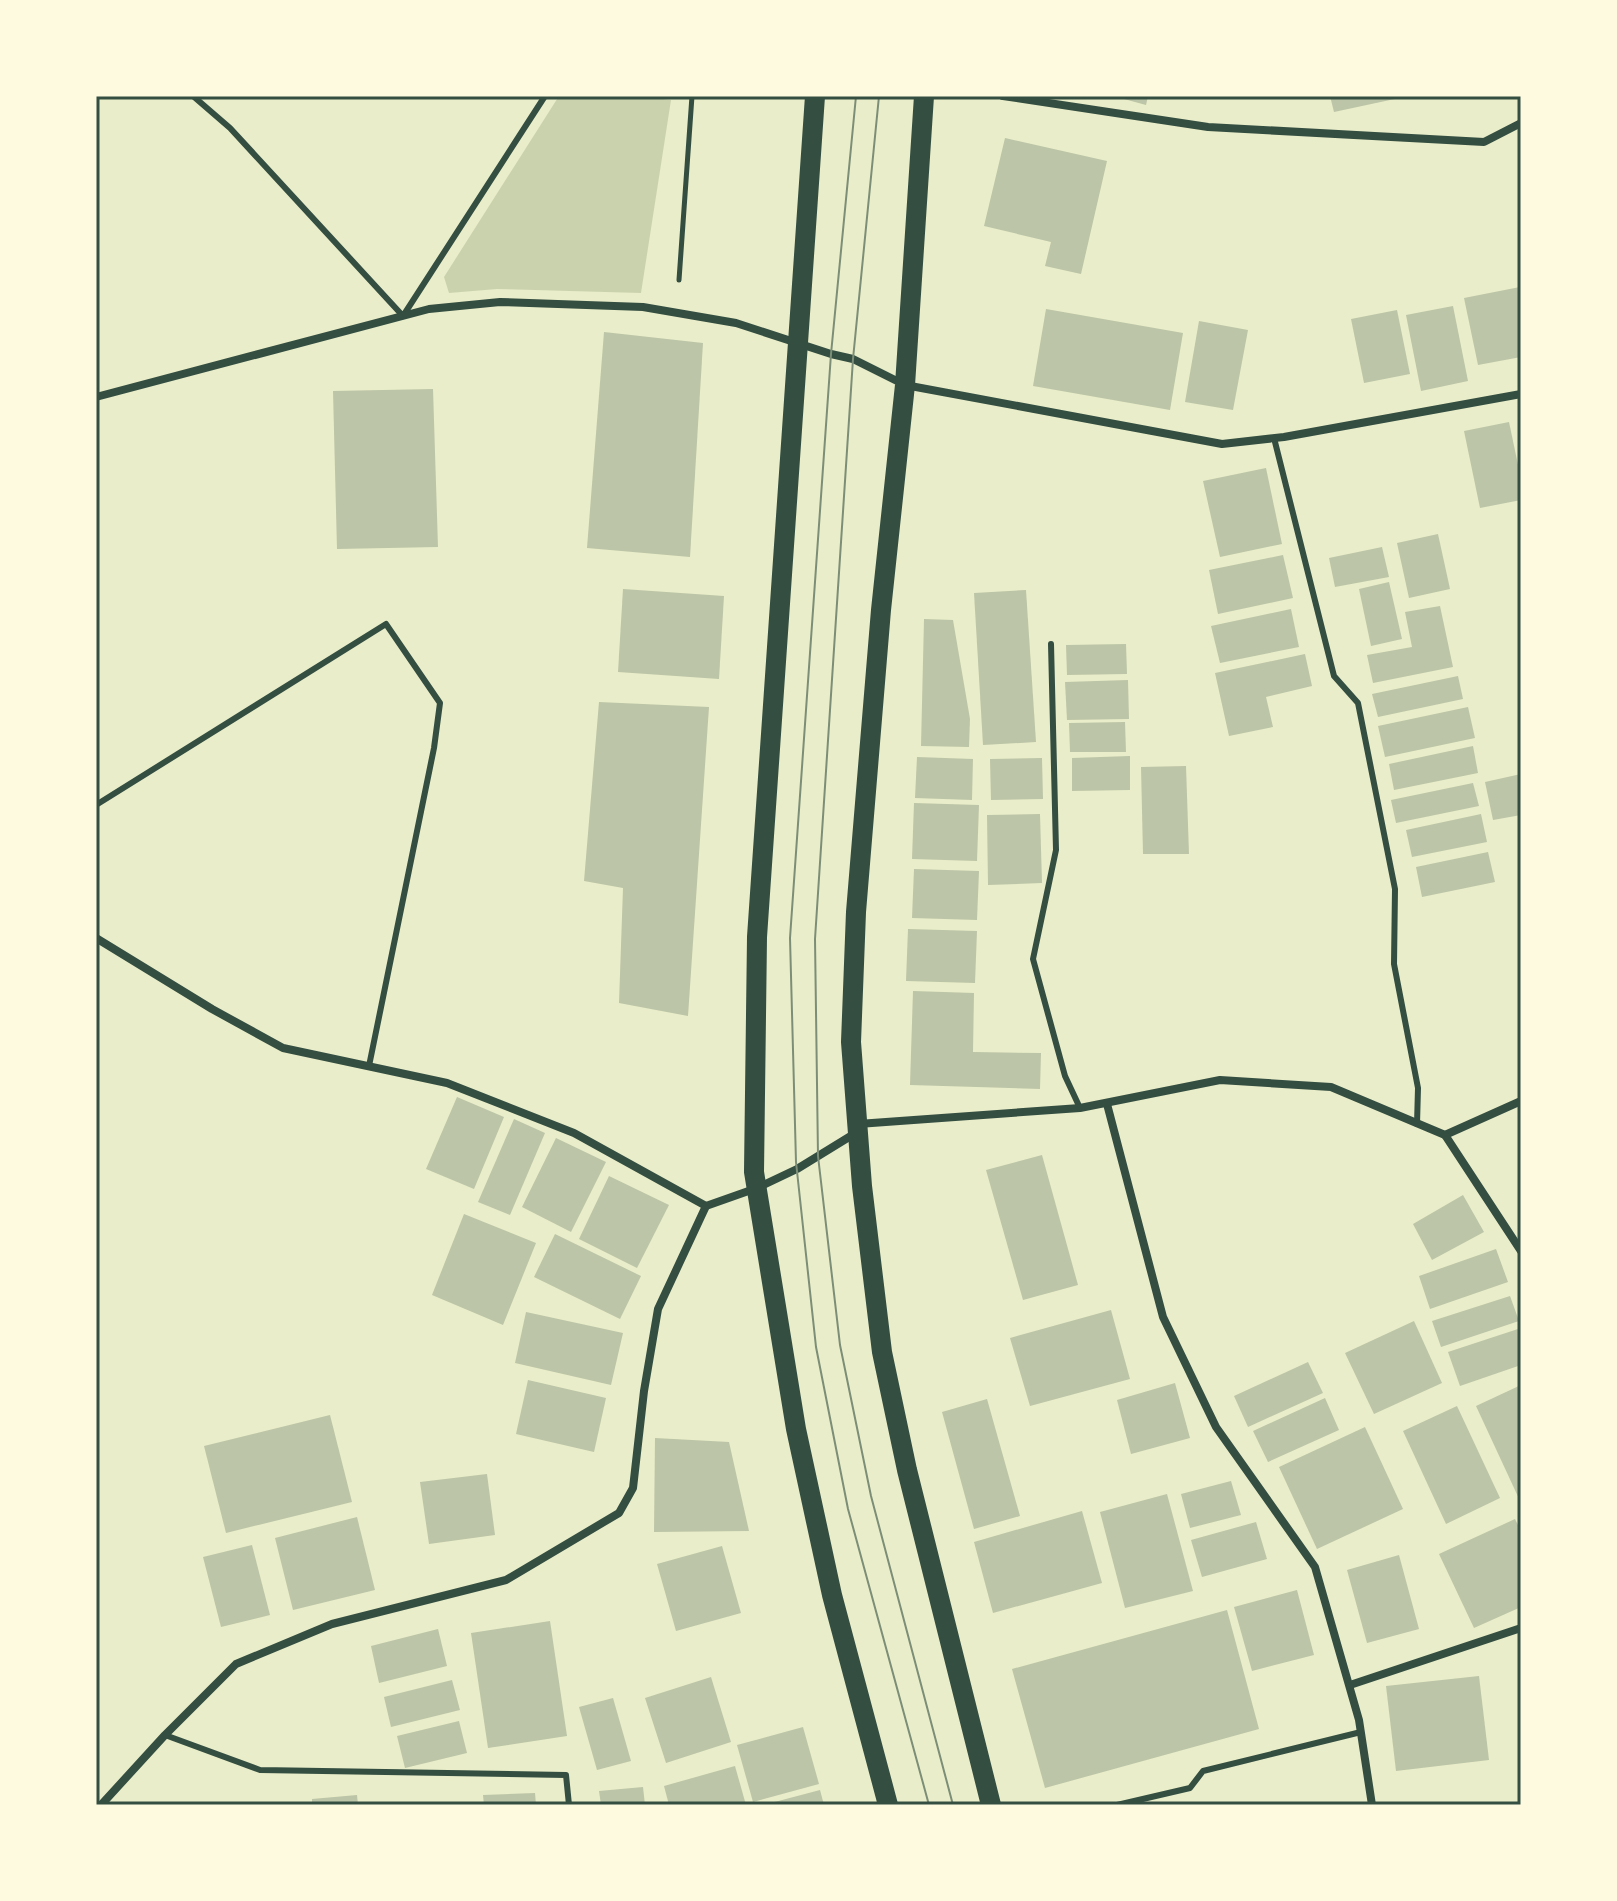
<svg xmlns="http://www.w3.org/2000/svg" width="1617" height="1901" font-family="Montserrat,sans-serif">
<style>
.green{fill:#cad2ad}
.building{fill:#bcc5a7}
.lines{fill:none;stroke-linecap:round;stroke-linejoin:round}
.path{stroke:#344e41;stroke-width:5}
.service{stroke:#344e41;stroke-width:6}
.minor{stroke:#344e41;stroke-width:8}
.primary{stroke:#344e41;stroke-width:20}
.tram{stroke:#7c8e77;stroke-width:2}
.neatline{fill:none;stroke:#344e41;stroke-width:3}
</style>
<rect width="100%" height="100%" fill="#e9edc9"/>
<polygon class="green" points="559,96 636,96 671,100 641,293 497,289 449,293 444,277"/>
<g class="building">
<polygon points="1113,96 1148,96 1146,105"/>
<polygon points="1330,96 1404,96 1404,97 1334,112"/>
<polygon points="1005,138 1107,161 1081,274 1045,266 1051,242 984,226"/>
<polygon points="1520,287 1521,357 1478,365 1464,298"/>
<polygon points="1453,306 1468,381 1421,391 1406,315"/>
<polygon points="1046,309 1183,333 1170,410 1033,386"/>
<polygon points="1397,310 1410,374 1364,383 1351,319"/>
<polygon points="1199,321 1248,330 1233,410 1185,402"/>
<polygon points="604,332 703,343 690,557 587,548"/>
<polygon points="433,389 438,547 337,549 333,391"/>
<polygon points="1509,422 1521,479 1521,500 1480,508 1464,431"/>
<polygon points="1266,468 1282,544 1220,557 1203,481"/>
<polygon points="1438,534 1450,589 1409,598 1397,543"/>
<polygon points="1382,547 1389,577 1335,587 1329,558"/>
<polygon points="1283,555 1293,598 1218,614 1209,570"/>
<polygon points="1389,582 1402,639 1371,646 1359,589"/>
<polygon points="623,589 724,596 719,679 618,672"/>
<polygon points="1026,590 1036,742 983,745 974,593"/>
<polygon points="1440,606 1453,667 1373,683 1367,655 1412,647 1405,612"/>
<polygon points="1291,609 1299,647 1220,663 1211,626"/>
<polygon points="924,619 953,620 970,719 969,747 921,746"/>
<polygon points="1126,644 1127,674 1067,675 1066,645"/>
<polygon points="1305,654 1312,686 1266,697 1273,727 1229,736 1215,673"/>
<polygon points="1458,676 1463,699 1378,717 1372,694"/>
<polygon points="1128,680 1129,719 1067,720 1065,682"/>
<polygon points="599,702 709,707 688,1016 619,1003 623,888 584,881"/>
<polygon points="1468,707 1475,738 1385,757 1378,726"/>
<polygon points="1125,722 1126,752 1070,752 1069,723"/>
<polygon points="1473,746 1478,773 1394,790 1389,764"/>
<polygon points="1130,756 1130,790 1072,791 1072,758"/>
<polygon points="917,757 973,759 972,800 915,798"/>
<polygon points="1042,758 1043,799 991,800 990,759"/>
<polygon points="1186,766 1189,854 1143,854 1141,767"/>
<polygon points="1521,774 1521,815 1493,820 1485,782"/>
<polygon points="1473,783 1479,806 1396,823 1391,800"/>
<polygon points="914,803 979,805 977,861 912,859"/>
<polygon points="1040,814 1042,883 988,885 987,815"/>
<polygon points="1481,814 1487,842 1412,857 1406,830"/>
<polygon points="1488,852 1495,882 1422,897 1416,867"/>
<polygon points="914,869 979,871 977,920 912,918"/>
<polygon points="908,929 977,931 975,983 906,981"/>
<polygon points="913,991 974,993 973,1052 1041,1053 1040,1089 910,1085"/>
<polygon points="457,1097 504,1117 474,1189 426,1169"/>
<polygon points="514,1119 545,1133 510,1215 478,1202"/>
<polygon points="556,1138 606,1162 571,1232 522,1207"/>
<polygon points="1042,1155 1078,1285 1023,1300 986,1170"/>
<polygon points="609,1176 669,1205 637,1268 579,1239"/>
<polygon points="1463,1195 1484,1232 1432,1260 1413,1224"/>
<polygon points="464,1214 536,1243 503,1325 432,1295"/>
<polygon points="555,1234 641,1276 620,1319 534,1277"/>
<polygon points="1496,1249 1508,1282 1430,1309 1419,1276"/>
<polygon points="1510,1296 1519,1321 1441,1347 1432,1321"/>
<polygon points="1111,1310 1130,1379 1030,1406 1010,1338"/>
<polygon points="526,1312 623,1333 611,1385 515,1363"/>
<polygon points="1414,1321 1442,1383 1374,1414 1345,1353"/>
<polygon points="1521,1328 1521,1365 1460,1386 1448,1352"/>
<polygon points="1308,1362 1323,1393 1248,1427 1234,1396"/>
<polygon points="528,1380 606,1398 594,1452 516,1434"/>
<polygon points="1175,1383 1190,1438 1131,1454 1117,1400"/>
<polygon points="1521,1385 1521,1503 1476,1406"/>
<polygon points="1325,1398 1339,1430 1268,1462 1253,1431"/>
<polygon points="987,1399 1020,1516 974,1529 942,1412"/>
<polygon points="1457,1406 1500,1498 1446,1524 1403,1431"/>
<polygon points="330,1415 352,1502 226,1533 204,1446"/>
<polygon points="1365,1427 1403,1509 1317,1549 1279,1467"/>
<polygon points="655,1438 729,1442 749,1531 654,1532"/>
<polygon points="487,1474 495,1535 429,1544 420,1482"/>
<polygon points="1231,1481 1241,1515 1190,1528 1181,1494"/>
<polygon points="1167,1494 1193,1591 1125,1608 1100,1512"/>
<polygon points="1082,1511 1102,1583 993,1613 974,1542"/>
<polygon points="357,1517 375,1590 293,1610 275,1538"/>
<polygon points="1515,1519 1521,1531 1521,1607 1474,1628 1439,1554"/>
<polygon points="1256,1522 1267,1559 1202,1577 1191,1540"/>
<polygon points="252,1545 270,1615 221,1627 203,1557"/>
<polygon points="722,1546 741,1613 676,1631 657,1564"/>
<polygon points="1399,1555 1419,1629 1367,1643 1347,1570"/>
<polygon points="1297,1590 1314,1655 1252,1671 1234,1607"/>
<polygon points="1227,1610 1259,1729 1045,1788 1012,1669"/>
<polygon points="550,1621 567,1736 488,1748 471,1633"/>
<polygon points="438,1629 447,1666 379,1683 371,1646"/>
<polygon points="1479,1676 1489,1760 1396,1771 1386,1686"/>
<polygon points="711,1677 731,1742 666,1763 645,1698"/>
<polygon points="452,1680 460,1710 391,1727 384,1697"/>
<polygon points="613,1698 631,1761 597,1770 579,1707"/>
<polygon points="459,1721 467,1753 405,1768 397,1736"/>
<polygon points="803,1727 819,1784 753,1802 737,1745"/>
<polygon points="735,1766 746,1805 669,1805 664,1786"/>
<polygon points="643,1787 645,1805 601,1805 599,1791"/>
<polygon points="820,1790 824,1805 767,1805 767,1804"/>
<polygon points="535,1793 536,1805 484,1805 483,1795"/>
<polygon points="357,1795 358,1805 312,1805 312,1799"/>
</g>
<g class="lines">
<polyline class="path" points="679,280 692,96"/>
<g class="service">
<polyline points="193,96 230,128 403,316 545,96"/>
<polyline points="1274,438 1334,676 1358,703 1395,889 1394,964 1418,1088 1417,1124"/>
<polyline points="1051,644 1056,850 1033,959 1065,1076 1080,1108"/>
<polyline points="96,805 386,624 440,703 434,748 369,1066"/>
<polyline points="165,1735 260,1770 566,1775 569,1805"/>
<polyline points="1117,1805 1190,1788 1203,1771 1361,1732"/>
</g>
<g class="minor">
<polyline points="1003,96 1208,127 1484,142 1521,123"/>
<polyline points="96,397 429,309 500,302 643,307 736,323 831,354 853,359 905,385 1222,444 1284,437 1521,394"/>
<polyline points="96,938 212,1009 283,1048 447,1083 574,1133 706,1206"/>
<polyline points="1107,1104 1163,1317 1216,1427 1315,1567 1359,1720 1372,1805"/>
<polyline points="858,1124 1080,1108 1220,1080 1331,1087 1445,1135 1521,1101"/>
<polyline points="1445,1135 1521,1251"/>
<polyline points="1350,1685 1521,1628"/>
<polyline points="101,1805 165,1735 236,1664 332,1624 506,1580 619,1513 633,1488 644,1391 658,1309 706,1206 757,1188 797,1169 854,1134"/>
</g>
<g class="primary">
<polyline points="815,96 757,937 754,1172 796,1429 832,1595 888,1805"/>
<polyline points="924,96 905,385 881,610 856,912 851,1042 862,1186 882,1352 907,1470 991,1805"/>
</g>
<g class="tram">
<polyline points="856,96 831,354 790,938 796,1162 816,1347 848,1509 929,1805"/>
<polyline points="879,96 853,359 815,939 818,1156 840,1345 871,1496 953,1805"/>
</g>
</g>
<rect width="1617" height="1901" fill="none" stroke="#fefae0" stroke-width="196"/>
<rect x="98" y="98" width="1421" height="1705" class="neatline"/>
</svg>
